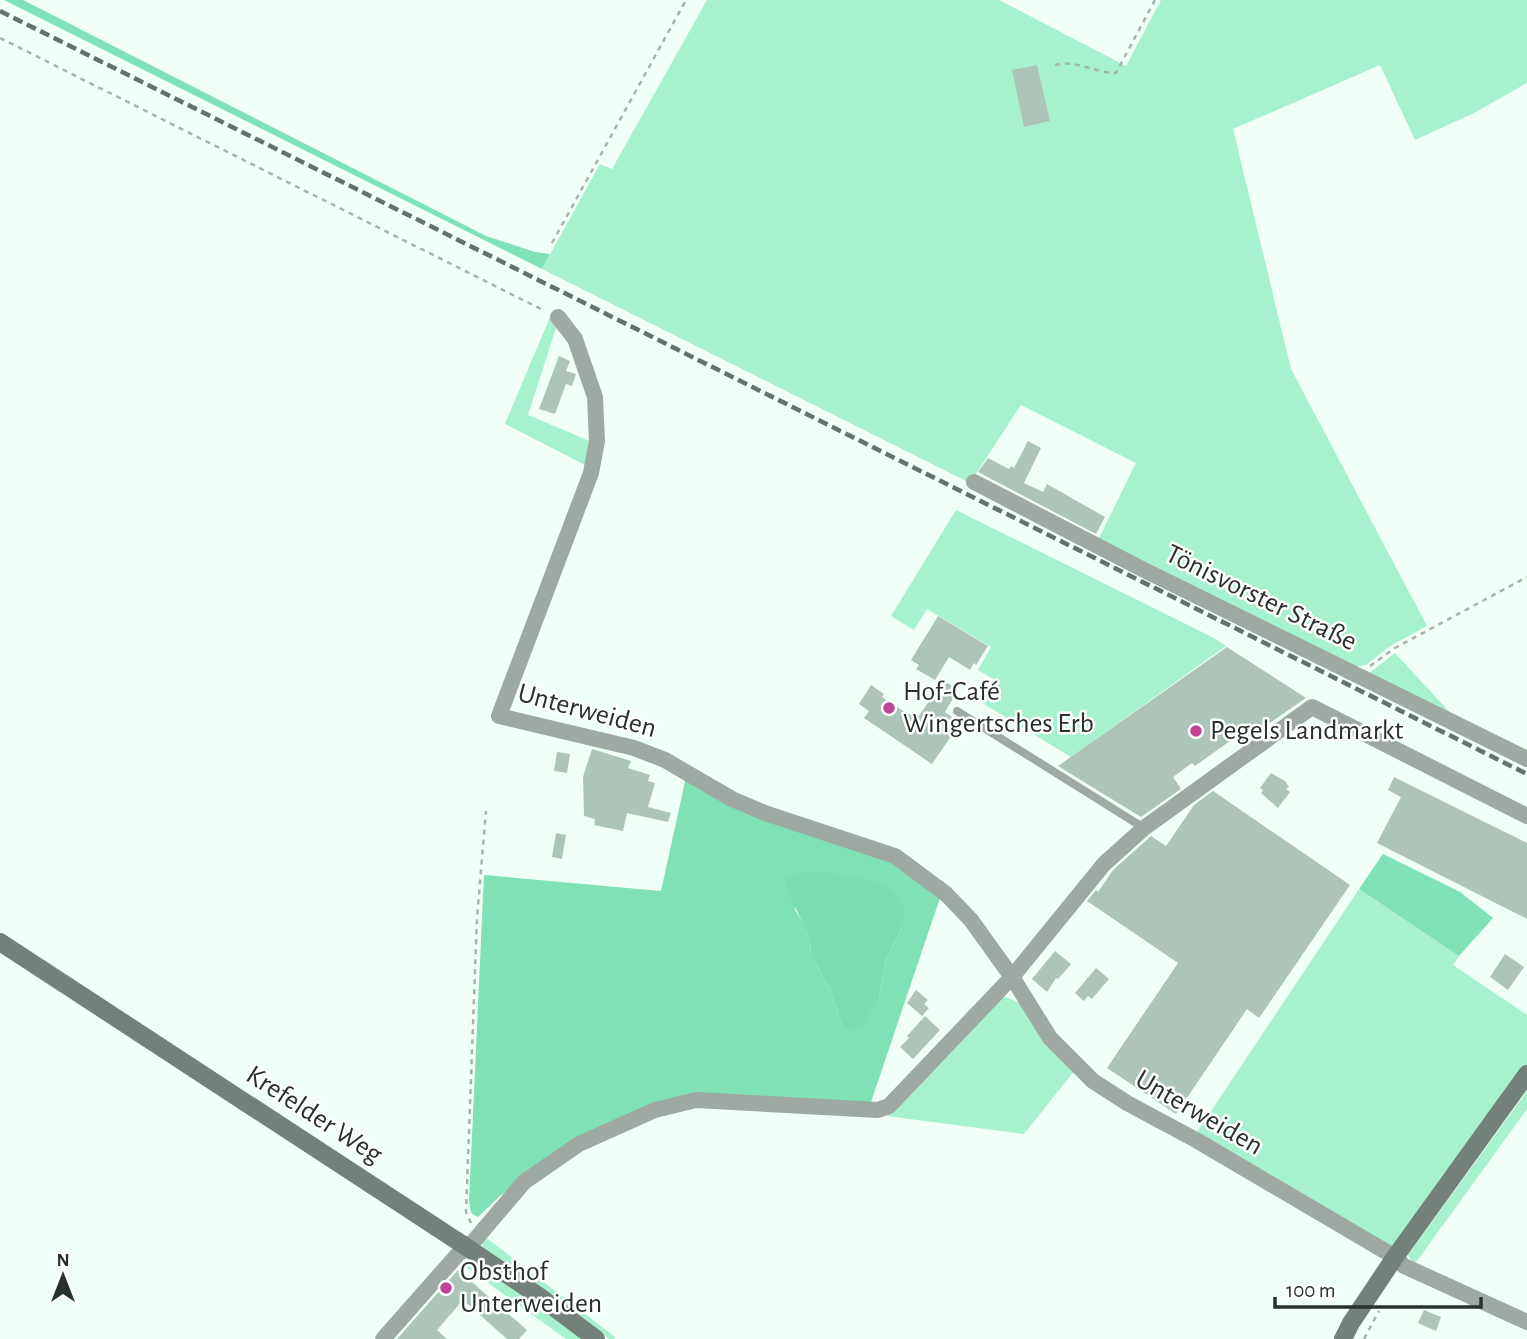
<svg xmlns="http://www.w3.org/2000/svg" width="1527" height="1339" font-family="'Alegreya Sans',sans-serif">
<style>
.green{fill:#a8f1ce}
.forest{fill:#7fe1b5;fill-rule:evenodd}
.water{fill:#7bddb1}
.building{fill:#adc5b8}
.lines{fill:none;stroke-linecap:round;stroke-linejoin:round}
.path{stroke:#a7b4ad;stroke-width:2.5;stroke-dasharray:5 5;stroke-linecap:butt}
.lane{stroke:#9ea9a3;stroke-width:8}
.street{stroke:#9ea9a3;stroke-width:16}
.secondary{stroke:#73817a;stroke-width:18}
.rail{stroke:#66716c;stroke-width:4.5;stroke-dasharray:10 5;stroke-linecap:butt}
.poi-dot{fill:#bf4496;stroke:#fff;stroke-width:2.5}
.labels{text-anchor:middle;dominant-baseline:central;stroke-width:5;stroke-linejoin:round;paint-order:stroke}
.street-label{font-size:28px;fill:#28312d;stroke:#fff}
.poi-label{font-size:28px;fill:#28312d;stroke:#fff;text-anchor:start}
</style>
<rect width="100%" height="100%" fill="#f0fff7"/>
<g class="green">
<polygon points="707,0 999,0 1126,66 1161,0 1527,0 1527,83 1476,112 1415,140 1380,65 1233,129 1291,369 1427,626 1390,646 1366,665 1352,667 1097,542 1136,463 1021,405 970,483 542,269 600,164 612,169"/>
<polygon points="550,317 557,325 528,415 592,442 589,467 505,424"/>
<polygon points="956,510 1212,637 1226,646 1071,757 984,704 998,682 978,670 991,647 927,609 914,630 891,616"/>
<polygon points="1395,653 1456,719 1367,675"/>
<polygon points="1359,889 1459,956 1453,965 1527,1015 1527,1068 1398,1247 1386,1247 1195,1135"/>
<polygon points="1006,997 1020,1003 1075,1070 1024,1134 887,1116 998,1000"/>
<polygon points="1527,1091 1527,1109 1414,1265 1408,1255"/>
<polygon points="484,1236 615,1337 614,1339 609,1339 484,1249 481,1243"/>
<polygon points="471,1259 585,1339 566,1339 459,1262"/>
</g>
<g class="forest">
<polygon points="4,0 23,0 486,236 535,252 550,254 542,269"/>
<path d="M686,777L889,857L941,895L870,1105L684,1095L577,1142L501,1195L478,1217L471,1213L469,1201L484,875L661,891ZM799,873H831L903,926L886,960L879,996L842,1026L829,987L811,956L810,942L804,925L795,910Z"/>
<polygon points="1383,854 1460,892 1493,918 1459,956 1359,889"/>
</g>
<polygon class="water" points="799,873 831,873 886,884 899,897 905,910 903,926 886,960 879,996 861,1028 850,1030 842,1026 829,987 811,956 810,942 804,926 786,888 787,879"/>
<g class="building">
<polygon points="1037,65 1050,121 1024,127 1012,70"/>
<polygon points="559,356 570,361 566,371 576,374 572,386 566,384 555,414 539,409"/>
<polygon points="1028,441 1041,448 1024,483 1043,492 1047,484 1105,517 1096,534 978,472 988,458 1009,469 1011,466 1014,468"/>
<polygon points="938,616 988,646 976,665 974,663 970,670 949,657 935,680 916,669 919,665 911,660"/>
<polygon points="1227,647 1306,698 1236,746 1244,731 1195,766 1192,763 1173,777 1181,789 1141,817 1058,766"/>
<polygon points="943,680 958,690 945,712 960,723 932,764 864,718 869,711 859,704 871,685 884,694 882,697 908,714 919,716"/>
<polygon points="592,749 631,761 628,768 650,775 648,781 655,783 648,807 671,813 668,822 627,813 623,831 594,825 595,819 584,816 583,777"/>
<polygon points="557,752 570,754 567,773 554,771"/>
<polygon points="1271,773 1285,781 1289,787 1286,789 1290,792 1278,808 1261,793 1263,790 1260,788"/>
<polygon points="1394,777 1527,843 1527,919 1377,843 1401,797 1388,790"/>
<polygon points="1213,791 1350,885 1259,1018 1247,1009 1176,1114 1107,1068 1178,963 1087,901 1096,890 1098,892 1113,870 1151,836 1166,846 1194,805"/>
<polygon points="556,833 566,835 562,859 552,857"/>
<polygon points="1055,951 1071,964 1058,979 1056,978 1047,992 1032,979"/>
<polygon points="1505,954 1524,967 1508,990 1490,977"/>
<polygon points="1096,968 1109,979 1092,999 1088,996 1084,1001 1075,993"/>
<polygon points="916,990 928,1000 924,1004 929,1008 922,1016 907,1003"/>
<polygon points="925,1016 940,1030 913,1059 900,1047 909,1038 907,1036"/>
<polygon points="458,1270 527,1330 519,1339 507,1339 463,1300 437,1330 447,1339 397,1339"/>
<polygon points="1424,1310 1441,1317 1436,1331 1418,1323"/>
</g>
<g class="lines">
<g class="path">
<polyline points="0,38 545,311"/>
<path d="M1055,65C1075,59 1095,73 1116,73L1155,0"/>
<polyline points="552,243 686,0"/>
<polyline points="1370,666 1395,648 1527,577"/>
<polyline points="471,1223 466,1212 477,918 486,811"/>
<polyline points="1364,1339 1379,1311"/>
</g>
<polyline class="lane" points="957,711 1144,828"/>
<g class="street">
<polyline points="558,317 575,339 595,397 597,441 591,473 499,716 634,748 665,760 732,799 765,813 895,856 946,894 971,920 1012,977 1050,1038 1093,1081 1127,1103 1196,1140 1395,1257 1404,1266 1527,1322"/>
<polyline points="974,482 1142,569 1527,759"/>
<polyline points="383,1339 459,1253 468,1248 524,1182 579,1144 655,1110 696,1100 878,1110 889,1106 1012,977 1104,864 1144,828 1312,707 1527,816"/>
</g>
<g class="secondary">
<polyline points="0,942 468,1248 540,1297 596,1339"/>
<polyline points="1343,1339 1351,1323 1395,1257 1527,1074"/>
</g>
<polyline class="rail" points="0,11 1527,774"/>
</g>
<g class="poi-dot">
<circle cx="889" cy="708" r="7"/>
<circle cx="1196" cy="731" r="7"/>
<circle cx="446" cy="1288" r="7"/>
</g>
<g class="labels">
<g class="street-label">
<text transform="translate(1261 598) rotate(26)">Tönisvorster Straße</text>
<text transform="translate(587 711) rotate(15)">Unterweiden</text>
<text transform="translate(1199 1113) rotate(30)">Unterweiden</text>
<text transform="translate(314 1115) rotate(33)">Krefelder Weg</text>
</g>
<g class="poi-label">
<text x="903" y="692">Hof-Café<tspan x="903" dy="32">Wingertsches Erb</tspan></text>
<text x="1210" y="731">Pegels Landmarkt</text>
<text x="460" y="1272">Obsthof<tspan x="460" dy="32">Unterweiden</tspan></text>
</g>
</g>
<g transform="translate(63 1276)" stroke="#ffffff" stroke-width="5" paint-order="stroke">
<path d="M0-5L12 26L0 18L-12 26Z" fill="#28312d"/>
<text y="-10" font-size="19" font-weight="bold" text-anchor="middle" fill="#28312d">N</text>
</g>
<path d="M1275 1297v10h206v-10" fill="none" stroke="#28312d" stroke-width="3.5"/>
<text x="1286" y="1297" font-size="21" fill="#28312d" stroke="#ffffff" stroke-width="5" paint-order="stroke">100 m</text>
</svg>
